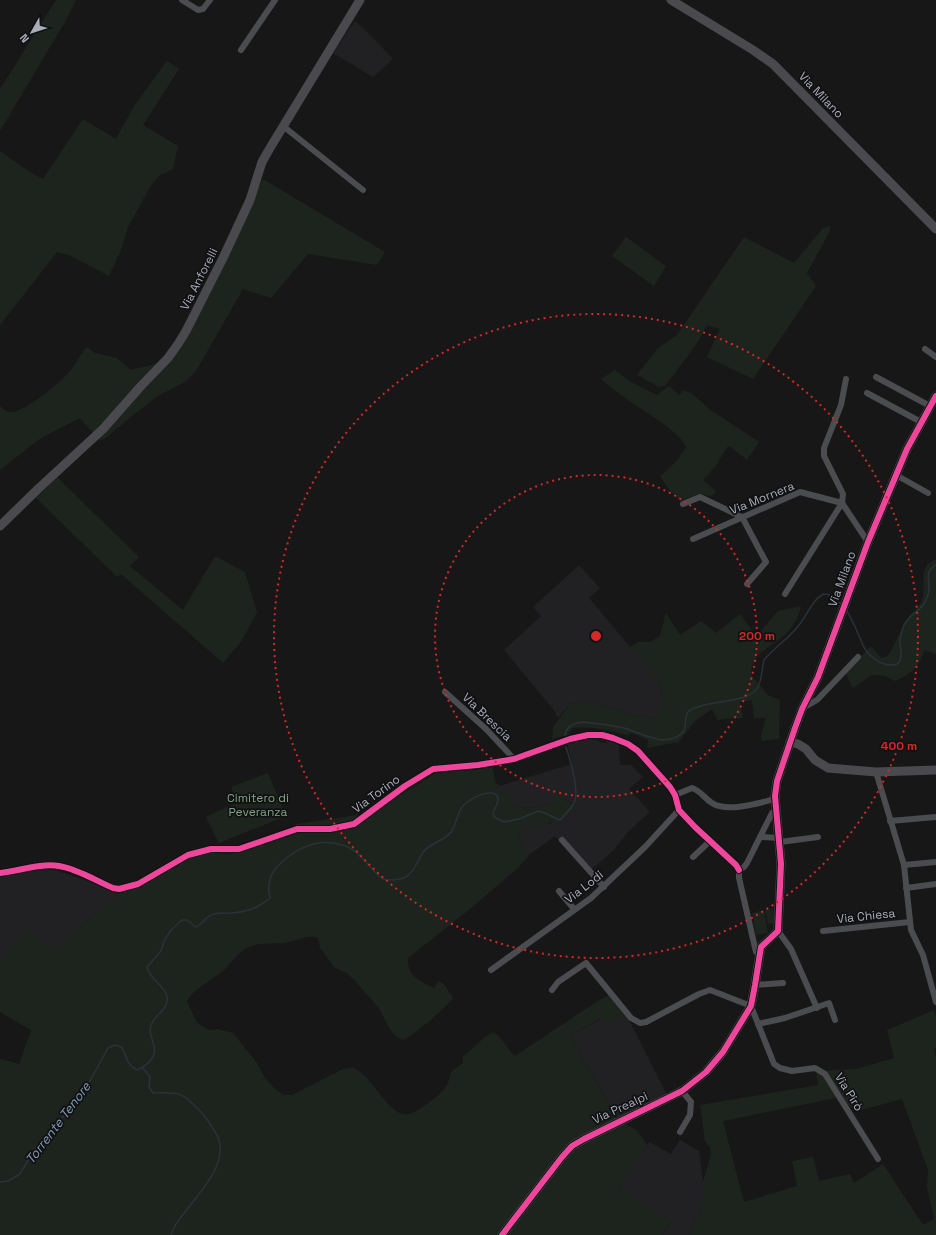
<svg xmlns="http://www.w3.org/2000/svg" width="936" height="1235" font-family="'Space Grotesk',sans-serif">
<style>
.built{fill:#212123}
.green{fill:#1d241e;fill-rule:evenodd}
.lines{fill:none;stroke-linecap:round;stroke-linejoin:round}
.stream{stroke:#2a3239;stroke-width:1.5}
.street{stroke:#4b4c50;stroke-width:6}
.secondary{stroke:#4a4a4e;stroke-width:9}
.cycleway-casing{stroke:#111113;stroke-width:8}
.cycleway{stroke:#ed469a;stroke-width:6}
.ring{fill:none;stroke:#d62828;stroke-width:2;stroke-dasharray:2 4}
.labels{text-anchor:middle;dominant-baseline:central;stroke-width:3.5;stroke-linejoin:round;paint-order:stroke}
.street-label{font-size:12px;fill:#a8adb8;stroke:#111113}
.park-label{font-size:12px;fill:#7fa381;stroke:#111113}
.water-label{font-size:13px;font-style:italic;fill:#7f9bb3;stroke:#111113}
.centre{fill:#d62828;stroke:#111113;stroke-width:2}
.ring-label{font-size:12px;text-anchor:middle;font-weight:bold;fill:#d62828;stroke:#111113;stroke-width:3.5;stroke-linejoin:round;paint-order:stroke}
</style>
<rect width="100%" height="100%" fill="#171717"/>
<g class="built">
<polygon points="355,21 372,37 393,59 373,77 333,53"/>
<polygon points="579,565 600,588 589,598 658,680 663,699 663,708 656,718 637,716 592,702 570,704 558,718 553,709 504,650 541,616 533,607"/>
<polygon points="581,738 597,740 600,742 605,743 608,741 619,744 620,765 631,765 643,777 629,789 650,812 627,833 613,851 588,872 555,836 529,855 522,846 518,835 525,827 549,824 575,804 563,799 542,807 512,808 499,786 572,764 567,742"/>
<polygon points="55,870 116,891 115,899 51,949 0,963 0,876 29,871"/>
<polygon points="627,1016 667,1095 618,1119 570,1036 602,1018"/>
<polygon points="680,1140 699,1151 703,1181 703,1203 689,1235 662,1235 671,1222 619,1190 647,1145 650,1142 671,1154"/>
</g>
<g class="green">
<polygon points="56,0 76,0 66,20 0,131 0,89"/>
<polygon points="167,61 179,69 143,125 178,146 173,169 160,175 151,185 128,227 121,250 109,276 71,256 57,252 0,325 0,151 30,172 43,179 83,119 116,139 134,106"/>
<path d="M263,179L385,252L377,265L308,254L271,298L243,289L196,371L185,382L156,397L104,439L99,440L80,418L41,438L0,470V406C3,409 7,412 11,412C26,412 62,381 71,370C77,362 80,354 87,347L95,353L117,358L131,370L155,364L161,360L175,342Z"/>
<polygon points="830,226 830,231 807,273 816,286 753,379 707,357 720,329 707,325 698,342 666,385 659,387 637,375 658,348 677,335 744,237 794,263 823,228"/>
<polygon points="626,237 666,266 654,286 612,256"/>
<path d="M615,370L631,382L657,395L669,386L680,395L683,390L691,393L712,411L759,442L747,460L731,447L728,446L715,467L703,480L716,491L712,496L700,494L680,501L667,487L660,476C671,468 679,459 686,447C681,432 642,410 628,400C619,394 610,386 601,379Z"/>
<polygon points="57,477 139,557 130,566 183,610 215,556 245,572 257,612 241,642 223,663 121,574 117,577 36,498"/>
<path d="M936,559V654L924,650C920,668 910,674 895,681L885,676L872,675L853,688L845,672L871,646L881,658L888,656C895,644 900,631 907,620C913,610 919,611 923,597C926,584 917,567 936,559Z"/>
<path d="M801,606C799,618 791,631 781,638C767,650 751,653 751,675L768,695L780,700L779,739L762,741L761,736L766,718H754L752,700L740,702L743,718L723,719L718,721L712,709L695,721L679,742L647,748L648,740L632,733L626,735C607,730 592,726 572,728L568,735L552,739L553,727L570,704L592,702L637,716L656,718L663,708V698L658,680L630,647L638,642H650L660,636L666,613L680,635L701,621L716,633L740,614L756,636L778,611Z"/>
<path d="M493,767L495,782L514,798L512,808L542,807L551,804L556,794L563,795V799L575,805L572,809L559,821H553L546,825L526,827L518,835L522,846L529,855L518,868L470,909L408,958C407,976 420,981 434,988L438,981L444,984L453,998C445,1009 414,1035 403,1040L396,1036L391,1031L378,1007L355,981L347,973L335,968L320,948L318,938C308,934 299,940 289,942C275,945 262,941 249,947C239,951 232,962 224,970C213,980 194,988 187,1001L197,1023L209,1030L218,1029L233,1033L257,1063L265,1078L275,1089L284,1095H292L343,1069C345,1069 349,1067 352,1068C370,1070 389,1120 409,1114C418,1112 440,1095 446,1087C449,1083 449,1077 451,1073C453,1069 459,1066 463,1063V1057L486,1036L494,1032C503,1039 507,1049 515,1056L596,1002L611,994L627,1016L605,1024L601,1018L570,1036L619,1121L637,1130L647,1145L619,1190L671,1221L662,1235H0V1059L19,1064L31,1030L0,1012V963L26,930L51,949L115,899L116,891L139,885L157,877L187,858L209,852L226,854L236,853L296,832V824L357,815L361,820L434,774L450,770L466,771Z"/>
<polygon points="268,773 286,816 219,843 206,817 237,802 231,787"/>
<polygon points="773,909 775,923 768,924 765,910"/>
<polygon points="764,910 768,933 756,935 752,913"/>
<path d="M934,1010L936,1017V1047L934,1050L936,1057V1235H689L703,1203V1181L711,1155L710,1147L705,1141L700,1105L818,1085L816,1071L856,1069L894,1058L887,1030ZM836,1098L858,1111L902,1099L928,1170L927,1187L934,1219L923,1225L883,1164L854,1183L850,1174L819,1181L813,1157L792,1161L797,1186L744,1202L723,1121Z"/>
</g>
<g class="lines">
<g class="stream">
<path d="M847,611C851,619 856,627 859,636C861,639 862,644 864,647C868,656 881,665 891,665C894,665 897,665 899,662C903,656 900,647 900,640C901,636 902,630 904,625C911,611 923,612 928,595C932,583 922,573 936,565"/>
<path d="M565,735C567,725 574,723 584,722C597,724 611,725 624,728C642,733 668,750 684,731C686,726 685,718 687,713C689,710 694,708 698,707C714,700 749,703 758,687C762,679 762,668 764,660C774,647 789,639 799,625C806,617 814,597 824,594C831,593 837,601 842,605"/>
<path d="M142,1067L150,1077L149,1087L153,1093C184,1092 182,1093 203,1114C206,1118 209,1122 212,1127C214,1131 218,1135 219,1140C228,1169 190,1202 176,1224C174,1227 173,1231 171,1235"/>
<path d="M0,1182L8,1181L20,1174L36,1147L70,1109L85,1090L108,1048L115,1045L121,1047C127,1055 127,1067 138,1070C171,1051 143,1039 152,1023C156,1014 169,1009 167,997C165,985 150,981 147,967L161,951L164,941L171,930L182,920H187L196,927C203,924 205,916 214,914C219,913 224,913 229,913C247,912 257,909 270,898C267,885 269,874 279,865C294,850 311,840 333,843C342,844 350,847 357,853C363,858 378,877 383,879C390,881 401,880 407,876C415,871 418,859 424,851C431,843 444,841 451,832C456,825 457,814 462,807C468,800 485,790 495,794C502,797 495,808 493,813L494,817L504,822L519,819L538,811L545,813L559,820L561,819C565,814 570,810 573,805C581,792 570,761 566,747"/>
</g>
<g class="street">
<polyline points="182,0 198,10 203,9 210,0"/>
<polyline points="241,50 275,0"/>
<polyline points="283,126 363,190"/>
<polyline points="925,349 936,357"/>
<polyline points="876,377 930,406"/>
<polyline points="867,393 921,422"/>
<polyline points="896,475 928,493"/>
<polyline points="842,503 868,542"/>
<polyline points="683,504 700,497 742,517 766,562 747,584"/>
<polyline points="693,539 800,492 842,503"/>
<polyline points="785,594 842,503 843,494 824,456 824,448 841,405 846,379"/>
<polyline points="445,692 486,729 514,759"/>
<polyline points="803,708 817,700 858,657"/>
<polyline points="876,772 904,865 911,930 923,955 936,1002"/>
<path d="M675,795L692,788C701,791 704,798 712,803C727,813 759,803 775,799"/>
<polyline points="890,821 936,817"/>
<polyline points="760,837 780,838"/>
<polyline points="562,840 604,887"/>
<polyline points="780,842 818,837"/>
<polyline points="693,857 710,841"/>
<polyline points="904,865 936,862"/>
<polyline points="739,870 739,878 756,952 759,953"/>
<polyline points="739,870 744,867 747,863 772,813 777,812"/>
<path d="M0,873C19,871 40,863 59,866C78,869 96,881 113,888L119,889L138,884L188,855L211,849H239L297,829H330L354,824L405,786L433,769L478,765L514,759L570,739L588,735H602L613,738L628,744L638,751L670,787L675,795L679,810L695,827L736,865L739,870"/>
<polyline points="906,888 936,884"/>
<polyline points="559,891 574,909"/>
<polyline points="778,931 791,949 817,1008"/>
<polyline points="823,931 910,922"/>
<polyline points="491,970 591,898 645,847 679,810"/>
<polyline points="755,985 783,983"/>
<polyline points="552,990 558,982 586,963 631,1018 640,1023 646,1022 699,994 710,990 751,1006 774,1064 780,1068 792,1071 815,1068 825,1074 878,1159"/>
<polyline points="758,1024 785,1018 829,1003 835,1020"/>
<polyline points="680,1132 690,1115 691,1102 682,1091"/>
</g>
<g class="secondary">
<polyline points="671,0 753,50 773,64 936,229"/>
<polyline points="0,526 39,488 103,429 141,386 168,358 178,344 186,331 223,258 250,200 262,162 270,148 360,0"/>
<polyline points="790,742 798,744 806,749 815,760 828,768 876,772 936,770"/>
<polyline points="502,1235 562,1157 572,1146 584,1139 682,1091 706,1072 723,1052 751,1006 755,985 761,947 778,931 781,864 775,796 777,781 795,728 802,709 818,677 868,542 907,449 936,396"/>
</g>
<defs>
<g id="cycleway">
<path d="M0,873C19,871 40,863 59,866C78,869 96,881 113,888L119,889L138,884L188,855L211,849H239L297,829H330L354,824L405,786L433,769L478,765L514,759L570,739L588,735H602L613,738L628,744L638,751L670,787L675,795L679,810L695,827L736,865L739,870"/>
<polyline points="502,1235 562,1157 572,1146 584,1139 682,1091 706,1072 723,1052 751,1006 755,985 761,947 778,931 781,864 775,796 777,781 795,728 802,709 818,677 868,542 907,449 936,396"/>
</g>
</defs>
<use href="#cycleway" class="cycleway-casing"/>
<use href="#cycleway" class="cycleway"/>
</g>
<g class="ring">
<circle cx="596" cy="636" r="161"/>
<circle cx="596" cy="636" r="322"/>
</g>
<g class="labels">
<g class="street-label">
<text transform="translate(821 95) rotate(46)">Via Milano</text>
<text transform="translate(199 279) rotate(-63)">Via Anforelli</text>
<text transform="translate(762 498) rotate(-22)">Via Mornera</text>
<text transform="translate(842 579) rotate(-70)">Via Milano</text>
<text transform="translate(487 717) rotate(44)">Via Brescia</text>
<text transform="translate(376 794) rotate(-36)">Via Torino</text>
<text transform="translate(584 887) rotate(-38)">Via Lodi</text>
<text transform="translate(866 916) rotate(-6)">Via Chiesa</text>
<text transform="translate(849 1092) rotate(58)">Via Pirò</text>
<text transform="translate(620 1108) rotate(-25)">Via Prealpi</text>
</g>
<g class="park-label">
<text x="258" y="798">Cimitero di<tspan x="258" dy="14">Peveranza</tspan></text>
</g>
<g class="water-label">
<text transform="translate(58 1123) rotate(-53)">Torrente Tenore</text>
</g>
</g>
<circle cx="596" cy="636" r="6" class="centre"/>
<g class="ring-label">
<text x="757" y="640">200 m</text>
<text x="899" y="750">400 m</text>
</g>
<g transform="translate(32 32) rotate(231)" stroke="#111113" stroke-width="3" paint-order="stroke">
<path d="M0-3L7 15L0 10L-7 15Z" fill="#a8adb8"/>
<text y="-6" font-size="11" font-weight="bold" text-anchor="middle" fill="#a8adb8">N</text>
</g>
</svg>
